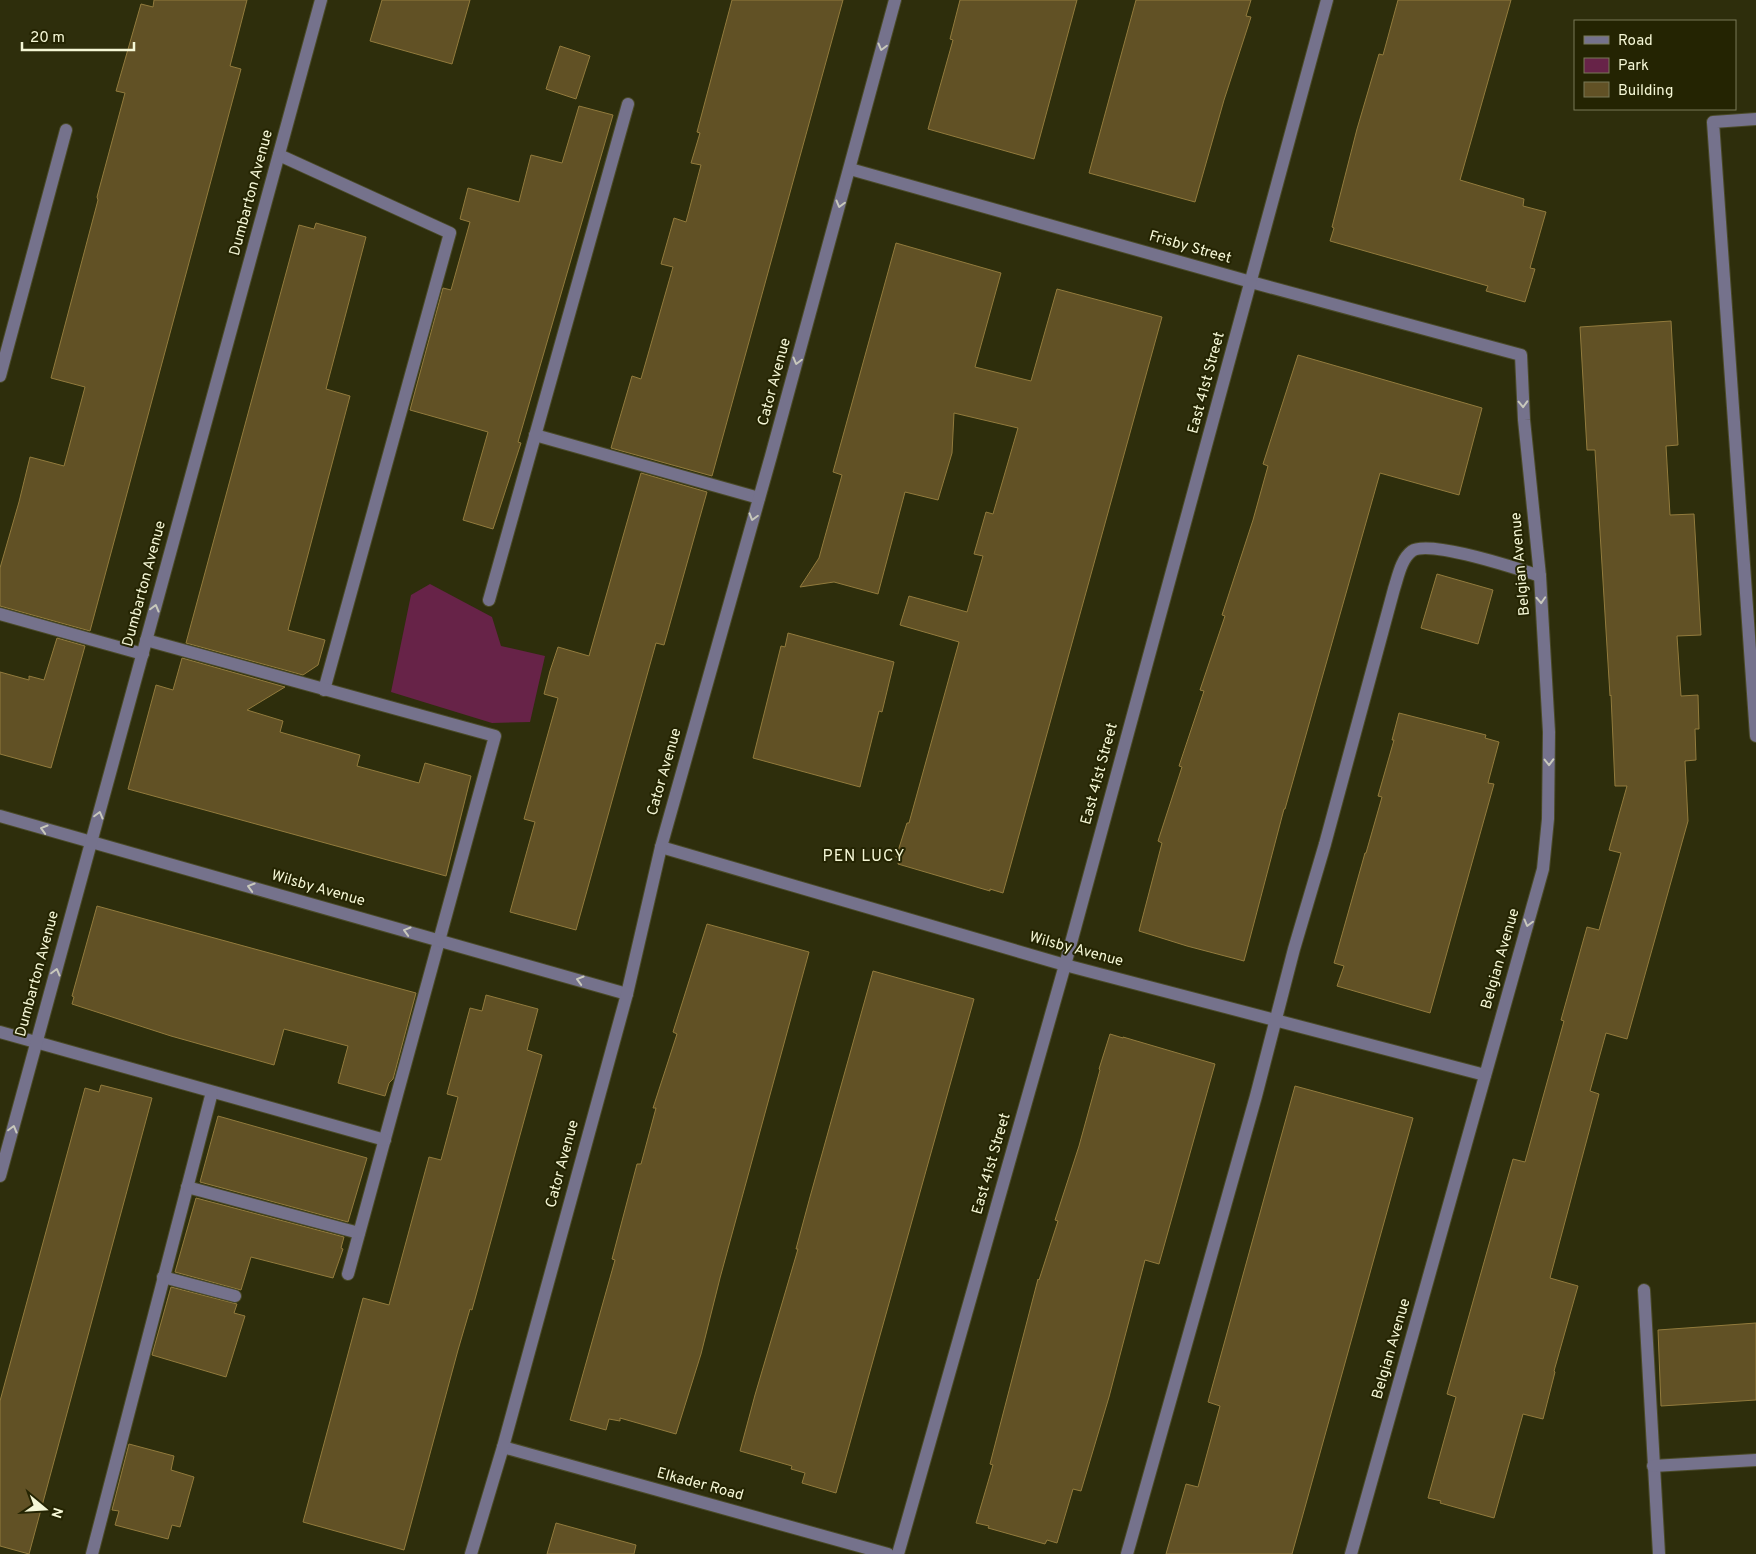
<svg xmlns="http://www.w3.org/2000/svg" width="1756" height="1554" font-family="Overpass,sans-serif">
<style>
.green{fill:#672348}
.building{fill:#615125;stroke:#927b3d}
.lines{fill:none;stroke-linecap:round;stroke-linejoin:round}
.minor-casing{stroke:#4a4a28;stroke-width:14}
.minor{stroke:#75728c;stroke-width:12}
.oneway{stroke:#c8c8bc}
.labels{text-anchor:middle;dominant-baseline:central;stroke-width:4;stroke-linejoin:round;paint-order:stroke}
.street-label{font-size:15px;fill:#f5f7d6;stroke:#242402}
.neighbourhood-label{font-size:16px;letter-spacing:1px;fill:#f5f7d6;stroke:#242402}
</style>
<rect width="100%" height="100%" fill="#2e2e0c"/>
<polygon class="green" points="430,584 492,617 501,646 545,656 530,722 492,723 391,692 411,595"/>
<g class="building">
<polygon points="154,0 247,0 230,66 241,69 90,631 0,606 0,568 19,502 30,457 64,466 85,387 51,378 98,200 97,197 125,93 116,91 141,4 153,7"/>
<polygon points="382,0 470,0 452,64 370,41"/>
<polygon points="732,0 843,0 712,476 611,448 632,376 641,379 673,267 661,264 674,218 686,222 701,165 691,163 700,133 697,132"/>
<polygon points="960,0 1077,0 1034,159 928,129 953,40 950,39"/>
<polygon points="1136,0 1251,0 1246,16 1251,17 1224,100 1195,202 1089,173"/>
<polygon points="1398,0 1511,0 1460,180 1524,199 1523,206 1546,212 1530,268 1535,269 1525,302 1486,291 1488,286 1330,241 1334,228 1332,227 1357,129 1379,54 1383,55"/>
<polygon points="560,46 590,56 576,99 546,89"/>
<polygon points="579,106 613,115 518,442 521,443 493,529 463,520 488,432 410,410 443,288 451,290 470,222 460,219 468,188 519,202 531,155 562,163"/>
<polygon points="316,223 366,237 326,389 350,396 288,630 325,640 318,665 303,675 186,643 299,225 314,229"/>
<polygon points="896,243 1001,273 975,367 1031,381 1057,289 1162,317 1003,893 990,889 990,891 898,864 899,858 896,857 907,823 909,823 959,642 900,625 909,596 967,612 983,556 974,554 986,512 993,514 1018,428 954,413 952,453 938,500 905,492 878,594 834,582 800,587 819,558 842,475 833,472"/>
<polygon points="1671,321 1678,445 1666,446 1670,515 1694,514 1701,635 1677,636 1681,696 1698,695 1699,729 1695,729 1696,760 1685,761 1688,821 1627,1039 1606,1033 1590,1091 1599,1094 1550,1278 1578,1286 1554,1371 1555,1372 1543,1419 1523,1414 1494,1518 1440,1503 1441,1501 1428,1498 1456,1397 1447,1394 1513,1159 1525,1162 1564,1021 1561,1020 1587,927 1599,930 1602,919 1621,853 1609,850 1627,786 1615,786 1611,695 1610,696 1595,450 1587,450 1580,327"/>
<polygon points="1298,355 1482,408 1459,495 1380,473 1285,809 1284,809 1244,961 1187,946 1139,931 1162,843 1158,841 1182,767 1179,766 1204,691 1200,690 1225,616 1222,615 1253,520 1268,466 1263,464"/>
<polygon points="641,473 707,492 664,645 656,643 576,930 510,912 535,822 524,819 558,698 544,694 550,671 558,647 589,656"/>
<polygon points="1437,574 1493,590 1478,644 1421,628"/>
<polygon points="788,633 894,662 882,712 879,711 860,787 753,758 781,646 785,647"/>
<polygon points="57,638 85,646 51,768 0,754 0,672 29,680 29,676 44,680"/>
<polygon points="182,658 285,687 247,710 283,721 280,732 360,755 357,766 419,783 425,763 471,776 446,876 128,789 156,685 173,690"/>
<polygon points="1399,713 1486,735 1485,738 1499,742 1488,783 1494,784 1430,1013 1337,986 1344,966 1334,963 1365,853 1366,853 1382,797 1378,796 1394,740 1392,740"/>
<polygon points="97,906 416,993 393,1079 389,1083 385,1096 338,1083 348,1046 284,1029 274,1065 171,1036 72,1004 74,997 72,996"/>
<polygon points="707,924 809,952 720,1278 701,1354 676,1434 620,1418 620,1421 609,1419 606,1430 570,1420 615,1260 612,1259 637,1164 641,1164 656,1108 653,1108 677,1034 673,1032"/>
<polygon points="873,971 974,999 836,1493 802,1483 805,1473 791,1469 792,1466 740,1451 755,1395 798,1249 796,1249 810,1197"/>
<polygon points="486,995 538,1009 527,1050 542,1055 472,1310 470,1309 458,1350 404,1550 303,1522 363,1298 389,1305 429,1157 441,1160 458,1097 447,1094 470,1008 482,1011"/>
<polygon points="1110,1034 1123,1038 1123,1037 1215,1064 1159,1264 1145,1260 1109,1397 1081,1491 1073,1489 1057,1543 1047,1540 1045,1544 988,1528 989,1526 976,1523 993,1465 990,1464 1038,1279 1039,1280 1058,1221 1055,1220 1079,1146 1100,1070 1099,1069"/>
<polygon points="101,1085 152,1098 29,1554 0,1546 0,1401 85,1088 99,1092"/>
<polygon points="1295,1086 1413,1118 1292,1554 1166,1554 1186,1484 1198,1487 1220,1406 1208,1402"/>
<polygon points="218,1116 367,1158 348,1222 200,1182"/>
<polygon points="196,1198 344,1237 341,1248 343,1249 333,1278 251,1257 241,1290 175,1272"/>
<polygon points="171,1287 237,1304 234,1313 245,1316 226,1377 152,1355"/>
<polygon points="1756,1323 1756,1400 1661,1406 1658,1330"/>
<polygon points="129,1444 174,1456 171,1470 194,1477 180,1527 172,1525 168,1539 115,1525 119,1511 112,1510"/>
<polygon points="556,1523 636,1545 634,1554 547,1554"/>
</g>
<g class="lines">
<defs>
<g id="minor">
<polyline points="1756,119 1713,122 1756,736"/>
<polyline points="279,155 450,233 324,690"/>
<polyline points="850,169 1251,282 1521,355 1524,420 1540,576 1549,732 1548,819 1543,869 1351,1554"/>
<polyline points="0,376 66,130"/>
<polyline points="535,435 759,498"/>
<polyline points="489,600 628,104"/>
<polyline points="0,614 143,654"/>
<polyline points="146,640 495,736 348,1274"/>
<polyline points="0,816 627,994"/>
<polyline points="661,847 1065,965 1485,1075"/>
<polyline points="0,1032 385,1140"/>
<polyline points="0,1176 321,0"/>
<polyline points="187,1187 359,1233"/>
<polyline points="163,1277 235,1296"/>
<polyline points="1644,1290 1659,1554"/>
<polyline points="503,1447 888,1554"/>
<polyline points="1653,1466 1756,1460"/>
<polyline points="92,1554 212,1092"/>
<polyline points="471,1554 503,1447 627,994 661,847 771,456 895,0"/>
<polyline points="898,1554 1065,965 1327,0"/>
<path d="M1127,1554L1256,1096L1294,949L1325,844L1394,589C1398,577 1401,559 1412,551C1429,539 1519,569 1540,576"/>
</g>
</defs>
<use href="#minor" class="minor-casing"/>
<use href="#minor" class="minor"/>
</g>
<defs><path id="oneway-chevron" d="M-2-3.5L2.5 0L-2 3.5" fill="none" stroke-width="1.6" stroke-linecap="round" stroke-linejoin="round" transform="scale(1.25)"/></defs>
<g class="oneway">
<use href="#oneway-chevron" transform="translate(882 47) rotate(105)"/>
<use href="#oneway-chevron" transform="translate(840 204) rotate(105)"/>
<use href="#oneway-chevron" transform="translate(797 361) rotate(105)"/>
<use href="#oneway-chevron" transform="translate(1523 404) rotate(88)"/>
<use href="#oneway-chevron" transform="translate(753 517) rotate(106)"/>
<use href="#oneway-chevron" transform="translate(1541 600) rotate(87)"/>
<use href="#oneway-chevron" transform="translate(155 608) rotate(-75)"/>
<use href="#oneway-chevron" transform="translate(1549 762) rotate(89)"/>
<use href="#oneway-chevron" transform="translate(99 815) rotate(-75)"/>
<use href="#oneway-chevron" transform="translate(44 829) rotate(-164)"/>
<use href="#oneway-chevron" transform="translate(251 887) rotate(-164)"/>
<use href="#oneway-chevron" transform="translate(1528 923) rotate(105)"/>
<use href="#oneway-chevron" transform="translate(407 931) rotate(-164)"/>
<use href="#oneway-chevron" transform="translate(56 972) rotate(-75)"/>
<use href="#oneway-chevron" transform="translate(580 980) rotate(-164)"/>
<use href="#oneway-chevron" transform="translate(13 1129) rotate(-75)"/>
</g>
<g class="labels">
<g class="street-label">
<text transform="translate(252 193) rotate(-75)">Dumbarton Avenue</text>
<text transform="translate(1190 248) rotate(16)">Frisby Street</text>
<text transform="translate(775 382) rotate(-75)">Cator Avenue</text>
<text transform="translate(1207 383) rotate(-75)">East 41st Street</text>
<text transform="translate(1521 564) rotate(-95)">Belgian Avenue</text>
<text transform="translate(145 584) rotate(-75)">Dumbarton Avenue</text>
<text transform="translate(665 772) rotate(-74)">Cator Avenue</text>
<text transform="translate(1100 774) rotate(-75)">East 41st Street</text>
<text transform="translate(318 889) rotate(16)">Wilsby Avenue</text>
<text transform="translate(1076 950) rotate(15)">Wilsby Avenue</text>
<text transform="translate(1501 959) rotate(-74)">Belgian Avenue</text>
<text transform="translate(38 974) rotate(-75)">Dumbarton Avenue</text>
<text transform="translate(563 1164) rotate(-75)">Cator Avenue</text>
<text transform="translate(992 1164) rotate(-74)">East 41st Street</text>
<text transform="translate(1392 1349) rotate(-74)">Belgian Avenue</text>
<text transform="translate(700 1485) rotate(15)">Elkader Road</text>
</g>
<g class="neighbourhood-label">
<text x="864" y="857">PEN LUCY</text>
</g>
</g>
<rect x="1574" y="20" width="162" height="90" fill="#242402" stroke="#787857"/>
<rect x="1584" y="36" width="25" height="8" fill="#75728c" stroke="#787857"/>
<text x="1618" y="45" font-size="15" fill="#f5f7d6">Road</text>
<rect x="1584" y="58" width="25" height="15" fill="#672348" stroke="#787857"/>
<text x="1618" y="70" font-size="15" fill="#f5f7d6">Park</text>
<rect x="1584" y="82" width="25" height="15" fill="#615125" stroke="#787857"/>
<text x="1618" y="95" font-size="15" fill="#f5f7d6">Building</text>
<g transform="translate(45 1509) rotate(108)" stroke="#242402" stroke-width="4" paint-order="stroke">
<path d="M0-4L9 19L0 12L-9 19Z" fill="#f5f7d6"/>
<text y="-8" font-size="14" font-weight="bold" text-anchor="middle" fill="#f5f7d6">N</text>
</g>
<path d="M22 42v8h112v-8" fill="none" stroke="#f5f7d6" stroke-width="2.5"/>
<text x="30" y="42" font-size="15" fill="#f5f7d6" stroke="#242402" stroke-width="4" paint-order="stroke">20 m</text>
</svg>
